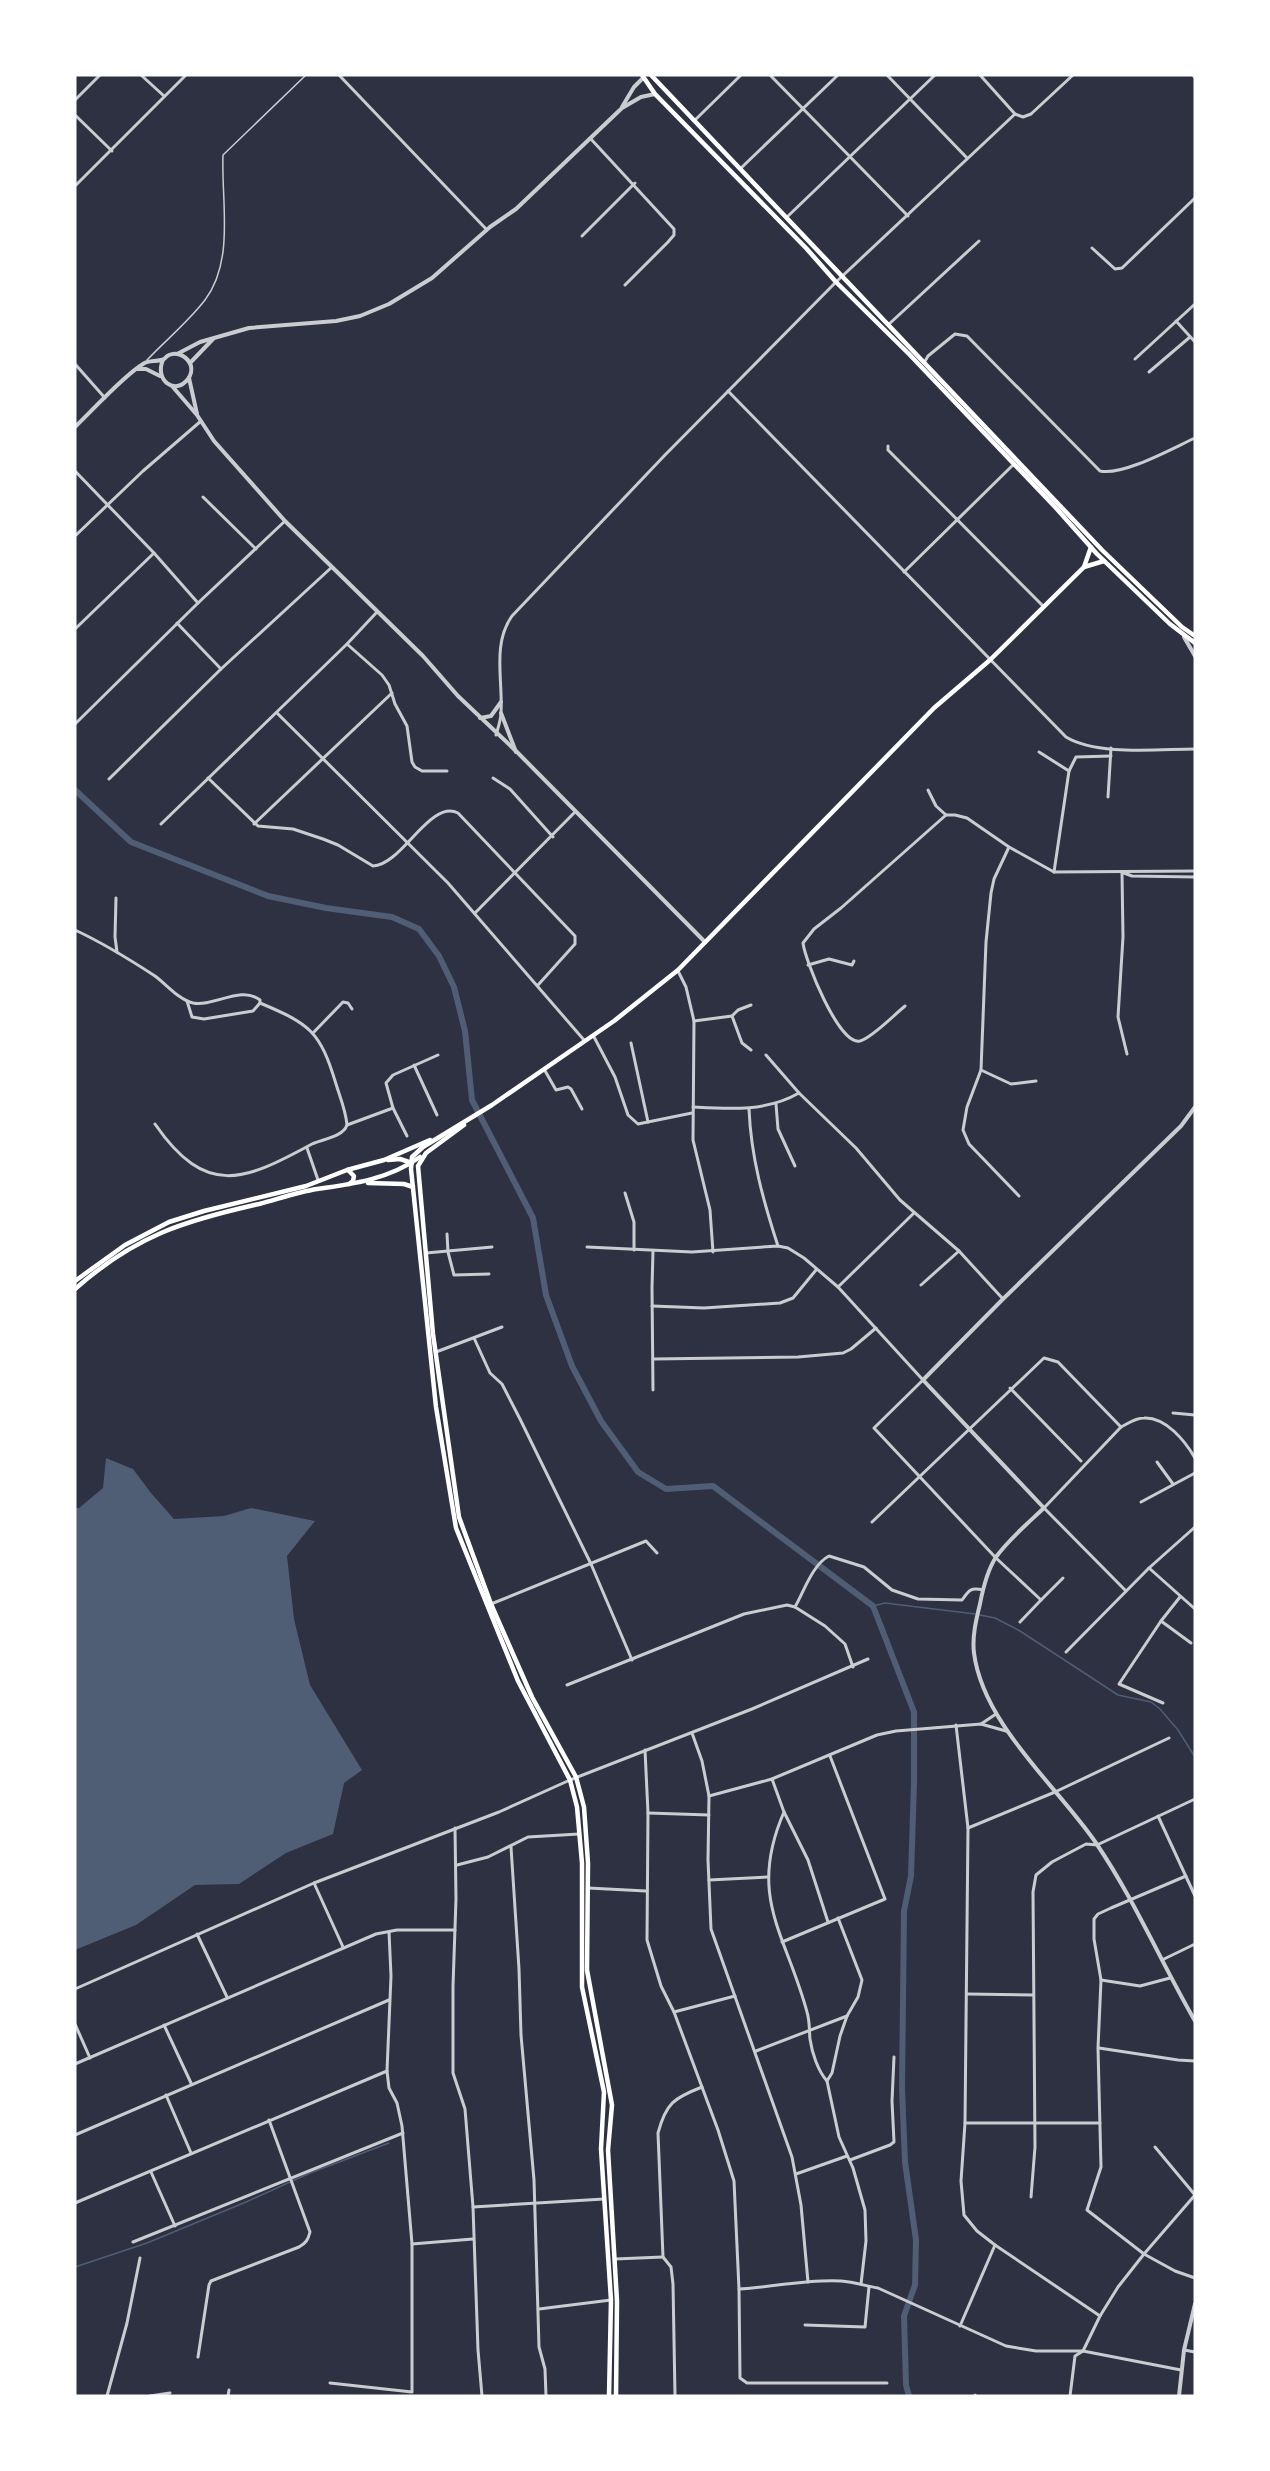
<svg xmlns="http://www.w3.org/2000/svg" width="1270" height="2471" font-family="'PT Serif',serif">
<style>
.water{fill:#4f5d75}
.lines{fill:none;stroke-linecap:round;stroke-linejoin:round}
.stream{stroke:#4f5d75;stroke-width:1.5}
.canal{stroke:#4f5d75;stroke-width:6}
.service{stroke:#caccd0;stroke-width:1.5}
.minor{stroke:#caccd0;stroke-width:3}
.tertiary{stroke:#caccd0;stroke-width:4}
.secondary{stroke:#fff;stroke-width:4.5}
.trunk{stroke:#fff;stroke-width:4.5}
</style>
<rect width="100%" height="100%" fill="#2d3142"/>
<polygon class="water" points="106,1458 133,1469 151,1493 174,1519 224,1516 251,1508 315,1521 287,1556 294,1619 310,1685 362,1770 344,1783 333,1834 286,1853 239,1884 195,1885 136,1925 75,1950 75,1508 79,1508 103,1488"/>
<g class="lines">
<g class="stream">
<polyline points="873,1606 885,1603 975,1614"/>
<polyline points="980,1615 995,1618 1020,1631 1118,1695 1151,1702 1160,1709 1178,1730 1195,1757"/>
<polyline points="75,2267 147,2243 246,2202 310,2173 389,2143"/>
</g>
<polyline class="canal" points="75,790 131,842 268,896 326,908 392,917 419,929 439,956 454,987 465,1031 472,1100 533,1218 546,1295 572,1366 601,1421 638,1472 666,1489 713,1486 873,1606 914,1712 914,1783 911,1876 904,1911 902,2088 905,2162 916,2240 915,2285 904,2316 906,2385 909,2396"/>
<path class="service" d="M147,360C166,340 188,322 205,300C235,260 221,201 223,155L306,75"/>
<g class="minor">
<polyline points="141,75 164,96"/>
<polyline points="339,75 487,230"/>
<polyline points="770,75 908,216"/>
<polyline points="887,75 967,158"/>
<polyline points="980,75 1015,114"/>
<polyline points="1193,75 1195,78"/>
<polyline points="75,100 100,75"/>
<polyline points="75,115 112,151"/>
<polyline points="694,121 741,75"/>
<polyline points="590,138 674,229 674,235 668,242 625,285"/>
<polyline points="740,169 838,75"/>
<polyline points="75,186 186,75"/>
<polyline points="787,217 935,75"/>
<polyline points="582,236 635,183"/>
<polyline points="1092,248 1115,269 1122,268 1195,198"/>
<polyline points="1176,321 1195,342"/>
<polyline points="888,325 979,241"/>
<polyline points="1135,359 1195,304"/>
<path d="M924,363L928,356L955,334L967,336L1100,471C1123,476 1173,448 1195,438"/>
<polyline points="75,364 105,398"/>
<polyline points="1149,372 1190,337"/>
<path d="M728,391L1066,737C1097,756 1159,749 1195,749"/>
<polyline points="888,446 888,450 1044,607"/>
<polyline points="75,471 154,553 198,603"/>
<polyline points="203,497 256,549"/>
<polyline points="75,536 143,471 201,421"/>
<polyline points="904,572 1014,464"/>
<polyline points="177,623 221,669"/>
<polyline points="75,629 154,553"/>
<polyline points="347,644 382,675 389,685 395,704 407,726 412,762 415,767 422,771 447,771"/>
<polyline points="277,713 448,883 584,1040"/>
<polyline points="75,724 198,603 285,521"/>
<path d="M496,735C498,728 501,720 501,712C503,680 492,644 512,616L664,456L836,282L1015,114L1023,117L1031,114L1073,75"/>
<polyline points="1039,752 1069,771 1054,872"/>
<polyline points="1069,771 1076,757 1111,756"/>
<path d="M208,778L258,826L293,829L323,839L338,845L373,866C402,865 430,799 458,813L575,936V944L538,985"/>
<polyline points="493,778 510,789 553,837"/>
<polyline points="109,779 221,669 332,567"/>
<polyline points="928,790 936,806 946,815"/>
<polyline points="1108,797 1111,748"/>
<polyline points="161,824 347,644 377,612"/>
<polyline points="254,824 392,693"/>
<polyline points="1009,847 994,879 991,893 986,942 981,1070 967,1107 963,1130 969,1144 1019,1196"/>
<polyline points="1122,873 1123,937 1118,1017 1127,1054"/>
<polyline points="1124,873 1132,876 1195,877"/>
<polyline points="116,898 115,937 117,952"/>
<polyline points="475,913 575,812"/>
<path d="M75,930C103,943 129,959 155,976C166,984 179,1000 193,1003C214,1007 241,985 260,1000V1003C310,1024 320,1031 336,1084C340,1097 346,1111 347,1125C343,1137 323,1139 312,1144C244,1181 206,1198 155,1124"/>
<polyline points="808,965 829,959 852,965 854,961"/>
<polyline points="678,971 686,987 694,1021 693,1140 710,1210 713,1252"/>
<polyline points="187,1001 192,1017 204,1019 253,1011 260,1003"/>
<path d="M905,1006C895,1014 872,1038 860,1041C839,1046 805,960 803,943L814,929L841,908L946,815H955L967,818L1009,847L1054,872L1195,871"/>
<polyline points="732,1016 738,1010 751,1005"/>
<polyline points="694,1021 732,1016 742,1043 751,1050"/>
<polyline points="313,1033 343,1002 348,1003 352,1009"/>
<polyline points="593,1035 615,1077 628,1115 638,1124 692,1113"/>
<polyline points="631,1043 648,1122"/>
<polyline points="766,1055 799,1093 856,1148 900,1200 959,1251 1003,1299"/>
<polyline points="414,1065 437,1115"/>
<polyline points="544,1069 556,1090 568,1087 571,1089 582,1109"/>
<polyline points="981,1070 1011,1084 1036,1081"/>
<polyline points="776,1104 778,1129 795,1166"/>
<path d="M693,1107C729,1109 766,1112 799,1093"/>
<path d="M749,1109C751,1157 763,1200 778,1246"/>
<polyline points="347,1125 393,1108"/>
<polyline points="407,1136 393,1108 386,1083 393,1075 438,1055"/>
<polyline points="307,1148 318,1180"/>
<polyline points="625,1193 634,1222 634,1250"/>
<polyline points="447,1234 448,1252 454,1275 489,1274"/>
<polyline points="587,1247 692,1252 778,1246 788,1248 804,1258 838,1287 923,1380 874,1428 996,1558 1041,1600 1020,1622"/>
<polyline points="426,1253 492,1247"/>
<polyline points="921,1285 959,1251"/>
<polyline points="838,1287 914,1213"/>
<polyline points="652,1306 704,1308 780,1303 793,1298 816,1270"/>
<polyline points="474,1338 490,1373 502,1384 520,1419 591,1564 632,1660"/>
<polyline points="436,1352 502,1327"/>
<polyline points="653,1359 798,1357 843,1353 851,1349 876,1328"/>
<polyline points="1010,1388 1081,1461"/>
<polyline points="653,1390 652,1288 653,1251"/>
<polyline points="1173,1413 1195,1415"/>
<polyline points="1157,1462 1173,1484"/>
<polyline points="1141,1502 1195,1473"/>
<polyline points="872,1522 1044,1358 1058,1362 1121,1427"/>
<polyline points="1149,1568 1195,1609"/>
<path d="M1126,1591L1044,1508L1121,1427C1129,1423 1135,1418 1144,1418C1166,1417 1185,1441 1195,1458"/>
<polyline points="1180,1597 1161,1621 1191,1643"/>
<polyline points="1041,1600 1063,1578"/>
<polyline points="491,1604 646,1541 657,1553"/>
<path d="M795,1607C804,1591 813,1564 829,1556L864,1567L892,1590L918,1599L962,1600C969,1590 971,1587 983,1590"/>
<polyline points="1161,1621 1119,1684 1163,1703"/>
<polyline points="1066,1652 1149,1568 1195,1527"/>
<polyline points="567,1685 744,1614 787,1605 795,1607 825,1626 845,1644 853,1667"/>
<polyline points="981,1724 996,1714"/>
<polyline points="956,1725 968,1828 965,2123 961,2181 964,2215 977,2231 995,2245 1100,2316"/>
<polyline points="692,1733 702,1761 709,1796 708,1860 711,1929 792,2157 801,2205 808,2282"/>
<polyline points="645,1750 648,1813 647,1940 661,1986 674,2012 718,2130 734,2181 739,2289 740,2378 747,2383 887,2383"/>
<polyline points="772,1779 784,1812 808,1860 828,1922"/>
<polyline points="709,1796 772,1779 877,1735 896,1731 981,1724 1006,1731"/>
<path d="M784,1812C747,1897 786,1934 807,2012C810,2022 809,2030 810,2039C812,2053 818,2071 827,2081"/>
<polyline points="648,1813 709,1815"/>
<polyline points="1158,1816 1195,1896"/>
<polyline points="455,1828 456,1899 453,1986 453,2073 465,2109 473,2207 478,2350 482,2396"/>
<polyline points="968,1828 1055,1792 1169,1738"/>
<polyline points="511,1847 519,1969 521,2035 534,2180 539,2347 545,2369 546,2396"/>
<polyline points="457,1865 488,1857 528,1837 579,1834"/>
<polyline points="1186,1876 1111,1908 1098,1914 1094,1919 1094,1939 1101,1980 1098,2048 1101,2167 1087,2210 1144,2254 1175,2271 1195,2278"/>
<polyline points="709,1880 768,1877"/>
<polyline points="314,1883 343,1947"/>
<polyline points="588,1888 646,1891"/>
<polyline points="838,1918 862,1980 858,1997 847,2016 840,2036 832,2073 827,2081 839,2137 853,2168 865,2210 866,2241 861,2284"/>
<polyline points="197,1934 227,1997"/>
<polyline points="782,1942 885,1899 830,1756"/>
<polyline points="1162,1960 1195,1944"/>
<polyline points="1101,1980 1140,1986 1170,1978"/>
<polyline points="75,1989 314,1883 499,1812 570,1780 752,1709 868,1659"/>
<polyline points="967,1994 1033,1995"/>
<polyline points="674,2012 735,1996"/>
<polyline points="75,2024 90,2058"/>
<polyline points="164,2025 191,2083"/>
<polyline points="1099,2048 1178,2060 1195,2061"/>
<polyline points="756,2051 847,2016"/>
<polyline points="75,2064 376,1934 397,1930 455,1930"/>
<polyline points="166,2095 191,2153"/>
<polyline points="965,2123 1100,2123"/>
<polyline points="75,2135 389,2000"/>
<polyline points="1155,2147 1195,2195"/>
<polyline points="850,2160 890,2145 894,2142 892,2101 894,2057"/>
<polyline points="151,2172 175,2226"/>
<polyline points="796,2174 847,2156"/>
<polyline points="1031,2197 1035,2147 1033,1892 1036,1875 1052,1862 1086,1844 1097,1845 1195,1799"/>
<polyline points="75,2203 387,2071"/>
<polyline points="473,2207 604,2199"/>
<polyline points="133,2242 403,2133"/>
<polyline points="412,2244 473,2239"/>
<polyline points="615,2259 663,2257"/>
<path d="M739,2289C773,2287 808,2279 841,2281C854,2282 866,2286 878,2288L1006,2346L1036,2351H1083L1181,2370"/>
<polyline points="539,2309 611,2300"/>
<polyline points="805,2325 865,2327 869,2287"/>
<polyline points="960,2326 995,2245"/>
<polyline points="1184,2350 1195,2352"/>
<path d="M198,2357L209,2285L211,2281L299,2247C306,2243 308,2240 310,2232L269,2120"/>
<polyline points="330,2383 412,2392 412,2244 402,2126 397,2103 389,2088 387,2071 391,1976 389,1932"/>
<path d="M675,2395L673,2284L671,2267L663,2257L658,2133C666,2103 674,2098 702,2087"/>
<polyline points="975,2395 976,2396"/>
<polyline points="107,2396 127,2323 140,2258"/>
<polyline points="150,2396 170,2393"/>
<polyline points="228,2396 229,2390"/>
<polyline points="1070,2396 1075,2356 1083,2351 1100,2316 1118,2287 1144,2254 1195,2195"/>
</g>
<g class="tertiary">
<polyline points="622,107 634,87 644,77"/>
<polyline points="177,354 200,342 249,328 336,321 360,316 389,304 432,278 490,227 516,209 622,108 641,97 655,94"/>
<polyline points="190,363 213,339"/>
<polyline points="137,369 146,369 160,376"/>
<polyline points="189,378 197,414"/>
<polyline points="172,386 197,415 214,441 285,521 423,656 458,696 517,752 705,942"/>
<path d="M75,427C94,409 122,377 143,364C149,360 155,362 161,360C167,359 163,358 169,355C178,351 188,357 191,366C192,371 191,375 188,379C175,396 154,380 163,360"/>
<polyline points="1184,637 1195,656"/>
<polyline points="501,713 516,752"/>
<polyline points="480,718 491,716 501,702"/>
<path d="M1195,1107L1181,1126L1003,1299L923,1380L1044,1508C1028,1523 1009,1539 996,1557C987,1571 983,1588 980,1604C976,1620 972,1637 974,1653C983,1724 1057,1786 1096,1843C1134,1899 1161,1962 1195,2021"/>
<polyline points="1179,2396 1184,2350 1195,2304"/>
</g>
<g class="secondary">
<polyline points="1084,567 1104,561"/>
<polyline points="464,1125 426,1153 418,1166 433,1334 459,1517 491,1604 532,1697 576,1777 584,1807 588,1863 587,1970 612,2105 608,2150 617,2301 616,2396"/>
<polyline points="388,1160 400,1159 412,1163"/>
<polyline points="348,1170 354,1176 353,1181 349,1184"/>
<polyline points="368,1183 404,1184 413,1187"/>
<polyline points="75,1281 125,1245 169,1222 204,1211 306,1186 347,1170 384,1160 430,1140"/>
<path d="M75,1289C135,1236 183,1221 259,1204C278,1199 298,1192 317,1189C354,1184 389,1179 420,1157"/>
<polyline points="609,2396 611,2300 601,2149 604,2092 582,1987 582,1863 577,1807 570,1780 518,1681 456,1528 436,1407 411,1169 412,1157 423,1147 492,1105 614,1021 678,970 934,708 990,660 1084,567 1091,547"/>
</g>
<g class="trunk">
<polyline points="642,75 655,94 806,248 836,282 909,354 1056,508 1097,554 1170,624 1195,643"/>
<polyline points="651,75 1102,550 1182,627 1195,636"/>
</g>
</g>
<rect width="1270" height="2471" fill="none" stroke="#ffffff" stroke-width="153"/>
</svg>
